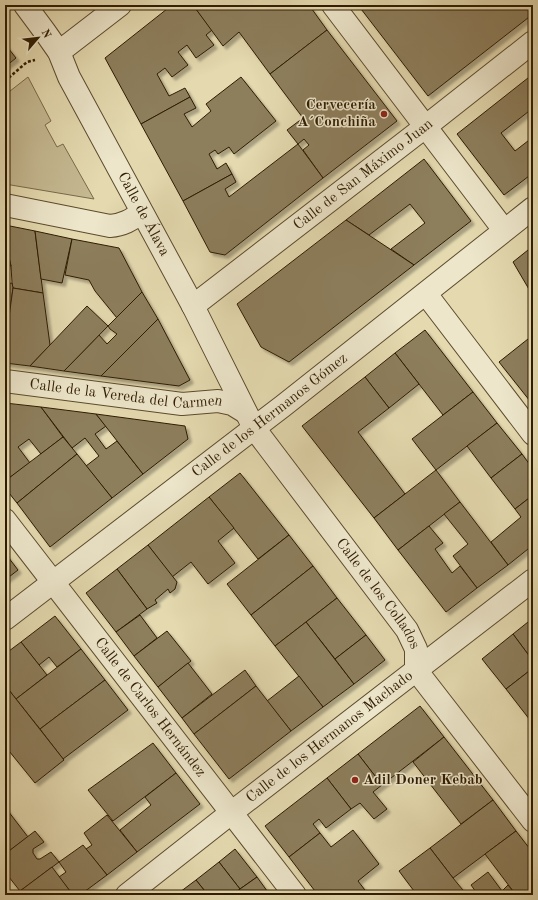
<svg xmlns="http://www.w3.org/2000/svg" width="538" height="900" font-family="'Old Standard TT',serif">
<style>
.green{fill:#c5b992;stroke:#7a6a4a}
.building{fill:#8d7e5c;stroke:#2f1c02;filter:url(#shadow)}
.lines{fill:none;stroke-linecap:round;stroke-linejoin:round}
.minor-casing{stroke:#5c4b2d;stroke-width:24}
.path{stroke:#2f1c02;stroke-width:2.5;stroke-dasharray:3 2;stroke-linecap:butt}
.minor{stroke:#ede6cb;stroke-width:22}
.poi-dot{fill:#8f2418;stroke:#ede6cb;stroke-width:1.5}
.labels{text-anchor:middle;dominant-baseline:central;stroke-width:3;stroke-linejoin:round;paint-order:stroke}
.poi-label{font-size:15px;font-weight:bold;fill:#2f1c02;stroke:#ede6cb;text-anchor:end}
.street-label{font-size:15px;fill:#2f1c02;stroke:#ede6cb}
</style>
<defs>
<filter id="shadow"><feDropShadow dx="3.5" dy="3.5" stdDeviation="1" flood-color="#0004"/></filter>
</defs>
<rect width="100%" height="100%" fill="#e4d9af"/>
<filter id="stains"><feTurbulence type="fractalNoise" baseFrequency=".005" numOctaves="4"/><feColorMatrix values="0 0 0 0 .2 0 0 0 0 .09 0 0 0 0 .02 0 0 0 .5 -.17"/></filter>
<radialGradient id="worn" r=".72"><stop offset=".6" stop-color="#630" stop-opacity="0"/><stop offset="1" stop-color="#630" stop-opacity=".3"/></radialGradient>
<polygon class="green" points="28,77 51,121 45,125 57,147 63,144 94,199 5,184 5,95"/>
<g class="building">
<polygon points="172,5 193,5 212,30 206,35 214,45 196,58 187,45 178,52 188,65 172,77 165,68 157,74 169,96 185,88 190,97 141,124 105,58"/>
<polygon points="193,5 309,5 327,30 270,74 239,32 223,46"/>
<polygon points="358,5 526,5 533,12 533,14 428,96"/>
<polygon points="327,30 397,121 323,178 303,150 309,145 304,139 298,144 287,130 303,118 270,74"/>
<polygon points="5,44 16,58 5,67"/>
<polygon points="533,74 533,108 501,133 515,151 533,137 533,173 504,195 457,134"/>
<polygon points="241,77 276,121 234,154 229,147 218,154 215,150 209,154 217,169 226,163 232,174 183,201 141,124 190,97 196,108 184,114 192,127 211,111 206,104"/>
<polygon points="298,144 323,178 225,255 210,252 183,201 232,174 236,182 225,189 229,197"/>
<polygon points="424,159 471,221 414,265 391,249 425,223 410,204 369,235 346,220"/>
<polygon points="346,220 414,265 289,362 261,347 237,304"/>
<polygon points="5,225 35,231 43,293 13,288 12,283 11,266 5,242"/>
<polygon points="35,231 72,239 62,283 41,279"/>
<polygon points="72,239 119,248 142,292 117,318 95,291 89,280 65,275"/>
<polygon points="5,242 11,266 5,265"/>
<polygon points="533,246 533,296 513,262"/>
<polygon points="12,283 13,288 5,346 5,284"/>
<polygon points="13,288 43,293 50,345 30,366 5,363 5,346"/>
<polygon points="142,292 158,319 101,376 64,371 99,335 107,344 117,334 110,329 108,326"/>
<polygon points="87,306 108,326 64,371 30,366"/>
<polygon points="158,319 190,380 179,386 101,376"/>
<polygon points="425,330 473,392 443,415 395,353"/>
<polygon points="533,335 533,398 530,401 499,362"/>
<polygon points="395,353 419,384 389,408 365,377"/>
<polygon points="365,377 389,408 358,432 405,494 374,518 302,426"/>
<polygon points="473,392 497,423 436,470 412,439"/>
<polygon points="5,403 41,407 63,437 41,454 29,439 18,447 30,463 5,481"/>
<polygon points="41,407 96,414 106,426 95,434 106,449 117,441 143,474 112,498 86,466 99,456 85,438 72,448"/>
<polygon points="96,414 185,426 188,439 143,474"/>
<polygon points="497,423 522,454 491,478 467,446"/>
<polygon points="63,437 77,454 17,503 5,488 5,481"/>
<polygon points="77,454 112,498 50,547 17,503"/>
<polygon points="522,454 533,469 533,495 515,509 491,478"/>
<polygon points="436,470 460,502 398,550 374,518"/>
<polygon points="240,473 289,535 258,559 209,497"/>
<polygon points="533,495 533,545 508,565 491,542 521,517 515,509"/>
<polygon points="209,497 234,528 218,541 235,563 208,584 191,562 172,577 148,545"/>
<polygon points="460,502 508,565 477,588 453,556 468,544 444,514"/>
<polygon points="429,526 443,543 435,549 452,573 460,566 477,588 446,612 398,550"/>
<polygon points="289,535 313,566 251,615 227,584"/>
<polygon points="148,545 177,582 175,589 170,593 168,589 155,600 157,603 147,609 117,569"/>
<polygon points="5,553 18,570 5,580"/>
<polygon points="313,566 337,598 275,646 251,615"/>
<polygon points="117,569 147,609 116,632 86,593"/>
<polygon points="337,598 366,635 335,659 306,622"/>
<polygon points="140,615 157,638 134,656 116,632"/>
<polygon points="55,616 81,649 57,667 49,657 39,665 21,642"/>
<polygon points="533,618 533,661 513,634"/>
<polygon points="306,622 354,684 323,707 275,646"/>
<polygon points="167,631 191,661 158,687 134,656"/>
<polygon points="513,634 533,661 533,668 506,689 482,659"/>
<polygon points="366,635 385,660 354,684 335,659"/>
<polygon points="21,642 47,675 16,699 5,685 5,654"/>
<polygon points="81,649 105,680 40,729 16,699"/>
<polygon points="188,663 212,694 182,718 158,687"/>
<polygon points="533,668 533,717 530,720 506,689"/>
<polygon points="245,670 256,686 194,734 182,718"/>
<polygon points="299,676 323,707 291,731 267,701"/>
<polygon points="105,680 128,710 63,759 40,729"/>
<polygon points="5,685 64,760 35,783 5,746"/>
<polygon points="256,686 291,731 229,779 194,734"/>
<polygon points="420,706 444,737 382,785 358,754"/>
<polygon points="444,737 493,800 461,824 413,762"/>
<polygon points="153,743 176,773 113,821 88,790"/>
<polygon points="358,754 382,785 373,792 387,809 374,819 360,803 351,809 327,778"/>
<polygon points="176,773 200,804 137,852 120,830 151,805 145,797"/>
<polygon points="327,778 351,809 326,828 319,819 313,824 320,833 289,857 265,826"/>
<polygon points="493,800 516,831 453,878 430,848"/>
<polygon points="5,807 28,837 5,854"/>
<polygon points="107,815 137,852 107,875 86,849 92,845 84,833"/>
<polygon points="353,830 379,864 358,881 368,894 318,895 289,857 320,833 331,847"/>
<polygon points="35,831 44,842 33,849 33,853 37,859 40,859 51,852 59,862 20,891 5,872 5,854"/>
<polygon points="516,831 533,853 533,895 516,895 485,854"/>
<polygon points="83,845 107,875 80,895 73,895 59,877 66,872 59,862"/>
<polygon points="430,848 453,878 467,895 417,895 399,871"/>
<polygon points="235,849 257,877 240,889 219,862"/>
<polygon points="219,862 240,889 233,895 208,895 196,880"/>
<polygon points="52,867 73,895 23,895 20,891"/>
<polygon points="488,872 502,891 508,885 516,895 478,895 471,885"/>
<polygon points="257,877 270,895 233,895 240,889"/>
<polygon points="196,880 208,895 176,895"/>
</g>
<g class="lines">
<defs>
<g id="minor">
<path id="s1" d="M25,5L45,32L59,52L69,77L193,306L254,428L407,630L416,649V670L533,821"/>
<polyline points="333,5 504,230"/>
<polyline points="59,52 120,5"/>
<path d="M5,205L110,226C123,225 131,220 141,213"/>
<polyline points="426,294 533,434"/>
<path id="s2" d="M193,306L425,127L533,42"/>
<path id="s3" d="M5,381L182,404L218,401L232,404L245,412"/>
<path id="s4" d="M5,520L295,895"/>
<path id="s5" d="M5,619L283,406L533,208"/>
<path id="s6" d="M127,895L231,813L533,580"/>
</g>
</defs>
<use href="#minor" class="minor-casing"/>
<polyline class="path" points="5,81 27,62 35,60"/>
<use href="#minor" class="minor"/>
</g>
<g class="poi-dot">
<circle cx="384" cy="114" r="4"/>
<circle cx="355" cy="780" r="4"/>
</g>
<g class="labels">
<g class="poi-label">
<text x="376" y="105">Cervecería<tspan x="376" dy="17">A´Conchiña</tspan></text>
<text x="363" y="780" text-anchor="start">Adil Doner Kebab</text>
</g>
<g class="street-label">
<text stroke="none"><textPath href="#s2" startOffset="215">Calle de San Máximo Juan</textPath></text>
<text stroke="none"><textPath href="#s1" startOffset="241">Calle de Álava</textPath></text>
<text stroke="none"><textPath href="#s3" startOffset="122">Calle de la Vereda del Carmen</textPath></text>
<text stroke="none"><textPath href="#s5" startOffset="334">Calle de los Hermanos Gómez</textPath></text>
<text stroke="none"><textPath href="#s1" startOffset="689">Calle de los Collados</textPath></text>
<text stroke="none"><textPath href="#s4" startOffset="237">Calle de Carlos Hernández</textPath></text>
<text stroke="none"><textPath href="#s6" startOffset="257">Calle de los Hermanos Machado</textPath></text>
</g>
</g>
<rect width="538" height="900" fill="none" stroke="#e4d9af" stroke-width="20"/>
<rect x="6" y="6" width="526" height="888" fill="none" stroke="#2f1c02" stroke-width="2"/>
<rect x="10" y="10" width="518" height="880" fill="none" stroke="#2f1c02"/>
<g transform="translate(38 38) rotate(62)" stroke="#ede6cb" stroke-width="3" paint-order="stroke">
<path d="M0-3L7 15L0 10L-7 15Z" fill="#2f1c02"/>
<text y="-6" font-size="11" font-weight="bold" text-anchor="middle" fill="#2f1c02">N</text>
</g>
<rect width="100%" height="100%" filter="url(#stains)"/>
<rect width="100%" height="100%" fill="url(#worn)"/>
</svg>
